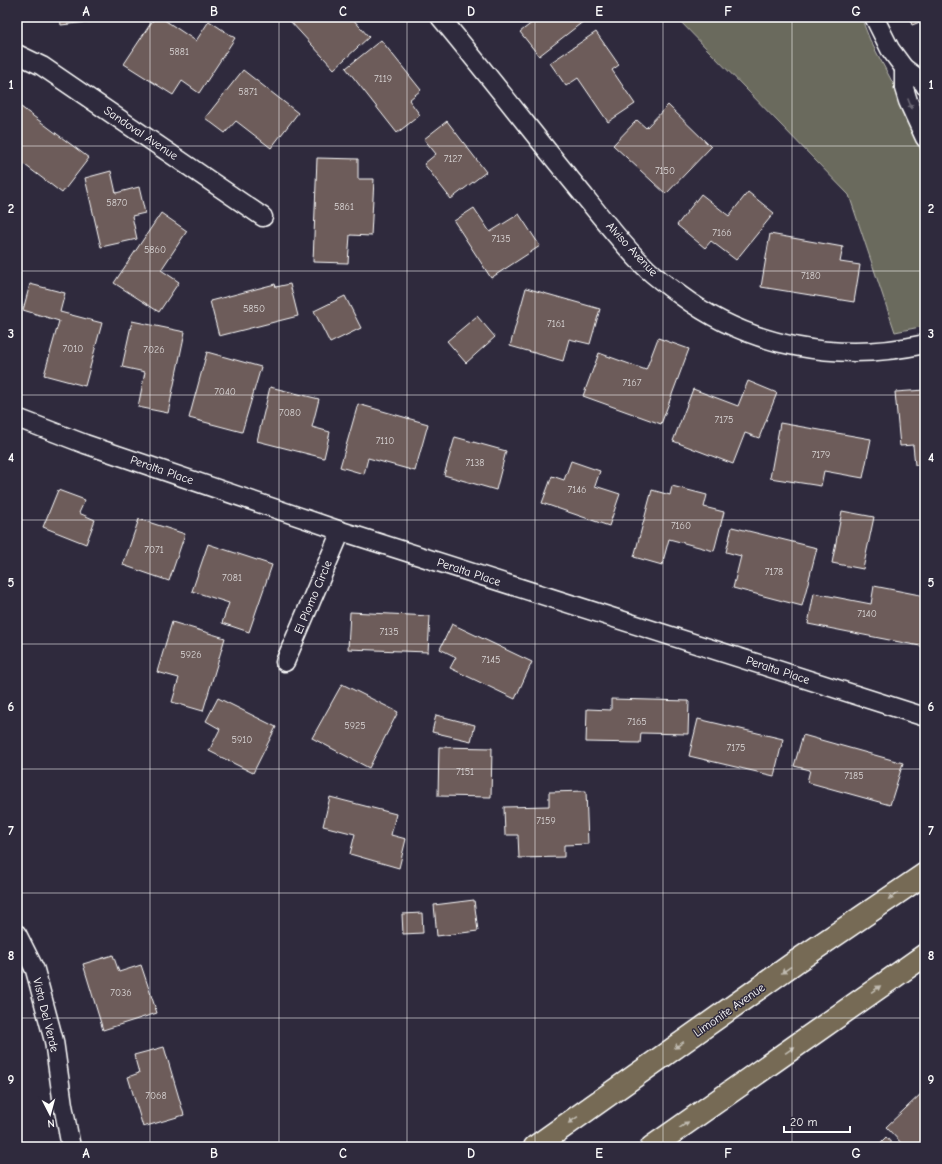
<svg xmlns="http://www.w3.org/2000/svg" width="942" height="1164" font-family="'Comic Neue',sans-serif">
<rect width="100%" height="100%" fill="#2f2a3d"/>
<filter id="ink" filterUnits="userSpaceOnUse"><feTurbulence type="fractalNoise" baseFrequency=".025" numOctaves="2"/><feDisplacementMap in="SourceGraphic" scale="8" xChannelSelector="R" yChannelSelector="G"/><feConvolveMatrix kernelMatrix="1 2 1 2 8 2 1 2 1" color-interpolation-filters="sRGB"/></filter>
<g filter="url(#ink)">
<path fill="#6b6b5d" stroke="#b5b5ae" d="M676,17H861L870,40L896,89L913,128L925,163V326L895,332L849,195Z"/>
<g fill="#6d5b5a" stroke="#fff">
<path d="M60,17H105V20L61,25Z"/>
<path d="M155,17H160L196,41L209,21L235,38L199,93L182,81L173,95L124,64Z"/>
<path d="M295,17H351L369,37L334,69L290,21Z"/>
<path d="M529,17H589L539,56L520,32L533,22Z"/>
<path d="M909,17H925V20L912,25Z"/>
<path d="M596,32L619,65L612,70L635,104L608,122L578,78L566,86L550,63Z"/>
<path d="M381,40L421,90L409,100L420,115L397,133L346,68Z"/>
<path d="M243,70L298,113L271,148L236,121L225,133L205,118Z"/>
<path d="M17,104L89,158L62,193L17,159Z"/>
<path d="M668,105L711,147L666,194L613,145L637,120L646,128Z"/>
<path d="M447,121L486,172L451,199L424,164L436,154L424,139Z"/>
<path d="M317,158L358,159V179H374L371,236L350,235L348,263L313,262Z"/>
<path d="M111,171L116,193L139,187L145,213L132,216L137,239L101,247L85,178Z"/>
<path d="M748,192L774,213L736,260L711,241L705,248L677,225L701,194L729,216Z"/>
<path d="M474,208L490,232L519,214L540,246L491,278L454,221Z"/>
<path d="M161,213L187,231L161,270L179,282L159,312L114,283Z"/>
<path d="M770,234L843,247L840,262L860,265L854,302L761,287Z"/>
<path d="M30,284L65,293L60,312L102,323L85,386L44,375L59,321L23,310Z"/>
<path d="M275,284L276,287L290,284L298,316L219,336L210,301Z"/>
<path d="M526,288L600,309L590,344L569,339L563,361L510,346Z"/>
<path d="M345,296L361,328L330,343L314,311Z"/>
<path d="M477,316L495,337L466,363L447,341Z"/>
<path d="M132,321L185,332L168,413L138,407L145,372L122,367Z"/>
<path d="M658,338L689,349L661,424L583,396L599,353L646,370Z"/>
<path d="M207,352L261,367L242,432L189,418Z"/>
<path d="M748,381L777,393L759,438L745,433L733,464L673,441L693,389L738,406Z"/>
<path d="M270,387L319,399L312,427L330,432L324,458L257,441Z"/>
<path d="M925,390V464L915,465L913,445L900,446L895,392Z"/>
<path d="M358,404L428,424L415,471L368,458L364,474L340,467Z"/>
<path d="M780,423L871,439L863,478L824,471L821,486L770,478Z"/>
<path d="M455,437L506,451L496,490L444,475Z"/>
<path d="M571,461L600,471L595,486L620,494L609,526L542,503L552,476L564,480Z"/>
<path d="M672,486L707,495L704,507L724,512L714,551L669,539L662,565L634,557L652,490L670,495Z"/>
<path d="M58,490L85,500L79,513L95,520L86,544L43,527Z"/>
<path d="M842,511L874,517L863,569L832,563Z"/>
<path d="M139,519L185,534L169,581L123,565Z"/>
<path d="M732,527L817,548L802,606L733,588L741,556L726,552Z"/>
<path d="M208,544L272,565L249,632L222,623L229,603L192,591Z"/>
<path d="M874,586L925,596V647L808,624L814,593L871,604Z"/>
<path d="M350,612L430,616L428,652L348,649Z"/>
<path d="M172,622L225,638L203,711L172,702L179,678L157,672Z"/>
<path d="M452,624L532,662L515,699L450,668L456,657L440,649Z"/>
<path d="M342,684L398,712L369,768L312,738Z"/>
<path d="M218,698L276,727L253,773L209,751L220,729L206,721Z"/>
<path d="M611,699L689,701L688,734L641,733L640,743L586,742L587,709L611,710Z"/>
<path d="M436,715L475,725L471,741L432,732Z"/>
<path d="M698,719L783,739L774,776L689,756Z"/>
<path d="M803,735L903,763L890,805L807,782L810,770L794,766Z"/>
<path d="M439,747L492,748L491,797L438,796Z"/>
<path d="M586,791L588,844L564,845V857L519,858L518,835H505L504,807L549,806V792Z"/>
<path d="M330,797L396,814L391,835L406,839L399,868L350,854L355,834L323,826Z"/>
<path d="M474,900L478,931L437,936L434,905Z"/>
<path d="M422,913L423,933L403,934L402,914Z"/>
<path d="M113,955L119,972L141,965L157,1013L103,1030L83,964Z"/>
<path d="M164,1047L184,1115L143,1127L128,1077L139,1073L134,1055Z"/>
<path d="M924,1091L925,1092V1147H905L886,1127Z"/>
<path d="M886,1137L895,1147H876Z"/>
</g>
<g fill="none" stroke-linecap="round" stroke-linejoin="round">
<defs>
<g id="minor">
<path d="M440,17C485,71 528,127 572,181C596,210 621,244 648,270C658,279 669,287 680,295C751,348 839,363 925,344"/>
<path d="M874,17L890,49L904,68L924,83L925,86"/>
<path d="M17,54L42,66L263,217"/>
<path d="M904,68V88L908,101L925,138"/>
<path d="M17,418L85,444L341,531L925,717"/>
<path d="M285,662L341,531"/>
<path d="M17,934L35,970L54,1041L63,1105L71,1147"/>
</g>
<g id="primary">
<path d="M535,1147L797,961L925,874"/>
<path d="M652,1147L925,955"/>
</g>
</defs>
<use href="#minor" stroke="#fff" stroke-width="21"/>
<use href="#primary" stroke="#fff" stroke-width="25"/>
<use href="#minor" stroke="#2f2a3d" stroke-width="18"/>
<use href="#primary" stroke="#766a54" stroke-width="22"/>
</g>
<defs><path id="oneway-solid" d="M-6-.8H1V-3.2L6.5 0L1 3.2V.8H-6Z"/></defs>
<use fill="#6d6a77" href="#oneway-solid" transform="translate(910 104) rotate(68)"/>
<g fill="#c1bcb2">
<use href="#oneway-solid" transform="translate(893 896) rotate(146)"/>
<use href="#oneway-solid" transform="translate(786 970) rotate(145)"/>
<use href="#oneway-solid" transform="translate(876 989) rotate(-35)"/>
<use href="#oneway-solid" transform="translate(679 1045) rotate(145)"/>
<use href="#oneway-solid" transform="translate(790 1050) rotate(-35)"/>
<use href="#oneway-solid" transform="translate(573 1120) rotate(145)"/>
<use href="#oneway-solid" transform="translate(684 1125) rotate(-35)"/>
</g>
</g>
<path fill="none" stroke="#fff" stroke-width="1" stroke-opacity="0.55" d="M150,17V1147M279,17V1147M407,17V1147M535,17V1147M663,17V1147M792,17V1147M17,146H925M17,271H925M17,395H925M17,520H925M17,644H925M17,769H925M17,893H925M17,1018H925"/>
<g text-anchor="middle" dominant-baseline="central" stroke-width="3" stroke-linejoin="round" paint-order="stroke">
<g font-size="10" fill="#dad6d6">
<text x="179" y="52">5881</text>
<text x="383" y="79">7119</text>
<text x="248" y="92">5871</text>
<text x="453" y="159">7127</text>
<text x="665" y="171">7150</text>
<text x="117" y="203">5870</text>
<text x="344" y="207">5861</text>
<text x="722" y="233">7166</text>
<text x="501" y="239">7135</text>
<text x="155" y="250">5860</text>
<text x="811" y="276">7180</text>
<text x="254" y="309">5850</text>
<text x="556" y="324">7161</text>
<text x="73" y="349">7010</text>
<text x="154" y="350">7026</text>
<text x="632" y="383">7167</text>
<text x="225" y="392">7040</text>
<text x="290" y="413">7080</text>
<text x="724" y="420">7175</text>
<text x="385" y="441">7110</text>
<text x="821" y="455">7179</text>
<text x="475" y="463">7138</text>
<text x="577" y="490">7146</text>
<text x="681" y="526">7160</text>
<text x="154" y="550">7071</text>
<text x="774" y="572">7178</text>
<text x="232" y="578">7081</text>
<text x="867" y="614">7140</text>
<text x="389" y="632">7135</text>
<text x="191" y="655">5926</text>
<text x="491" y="660">7145</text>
<text x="637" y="722">7165</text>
<text x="355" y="726">5925</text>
<text x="242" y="740">5910</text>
<text x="736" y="748">7175</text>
<text x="465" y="772">7151</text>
<text x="854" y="776">7185</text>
<text x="546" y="821">7159</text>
<text x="121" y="993">7036</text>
<text x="156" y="1096">7068</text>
</g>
<g font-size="12" fill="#fff" stroke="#2f2a3d">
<text transform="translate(141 133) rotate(34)">Sandoval Avenue</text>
<text transform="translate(632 249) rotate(47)">Alviso Avenue</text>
<text transform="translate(162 470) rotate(19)">Peralta Place</text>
<text transform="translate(469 572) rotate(18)">Peralta Place</text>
<text transform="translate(313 597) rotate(-67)">El Plomo Circle</text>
<text transform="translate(778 670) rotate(18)">Peralta Place</text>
<text transform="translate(729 1010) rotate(-35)">Limonite Avenue</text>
<text transform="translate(46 1015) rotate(76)">Vista Del Verde</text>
</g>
</g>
<rect width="942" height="1164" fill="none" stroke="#2f2a3d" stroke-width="44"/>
<g transform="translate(50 1114) rotate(174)" stroke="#2f2a3d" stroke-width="3" paint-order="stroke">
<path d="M0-3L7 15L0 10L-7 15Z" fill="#ffffff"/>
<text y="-6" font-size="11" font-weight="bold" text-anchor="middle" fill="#ffffff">N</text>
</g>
<path d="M784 1126v6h66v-6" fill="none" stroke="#ffffff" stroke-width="2"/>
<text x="790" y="1126" font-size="12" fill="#ffffff" stroke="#2f2a3d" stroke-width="3" paint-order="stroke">20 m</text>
<rect x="22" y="22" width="898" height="1120" fill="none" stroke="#fff" stroke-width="1.5"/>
<g font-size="13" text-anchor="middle" font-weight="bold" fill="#fff">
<text x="86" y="16">A</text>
<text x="214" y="16">B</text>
<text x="343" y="16">C</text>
<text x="471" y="16">D</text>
<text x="599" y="16">E</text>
<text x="728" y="16">F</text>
<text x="856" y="16">G</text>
<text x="11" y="89">1</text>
<text x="931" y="89">1</text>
<text x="11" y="213">2</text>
<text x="931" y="213">2</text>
<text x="11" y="338">3</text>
<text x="931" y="338">3</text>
<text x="11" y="462">4</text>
<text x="931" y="462">4</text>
<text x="11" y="587">5</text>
<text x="931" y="587">5</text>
<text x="11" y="711">6</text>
<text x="931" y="711">6</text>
<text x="11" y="835">7</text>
<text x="931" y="835">7</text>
<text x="11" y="960">8</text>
<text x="931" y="960">8</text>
<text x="11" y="1084">9</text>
<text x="931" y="1084">9</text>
<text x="86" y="1158">A</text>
<text x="214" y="1158">B</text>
<text x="343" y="1158">C</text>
<text x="471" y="1158">D</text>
<text x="599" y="1158">E</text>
<text x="728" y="1158">F</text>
<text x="856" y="1158">G</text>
</g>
</svg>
